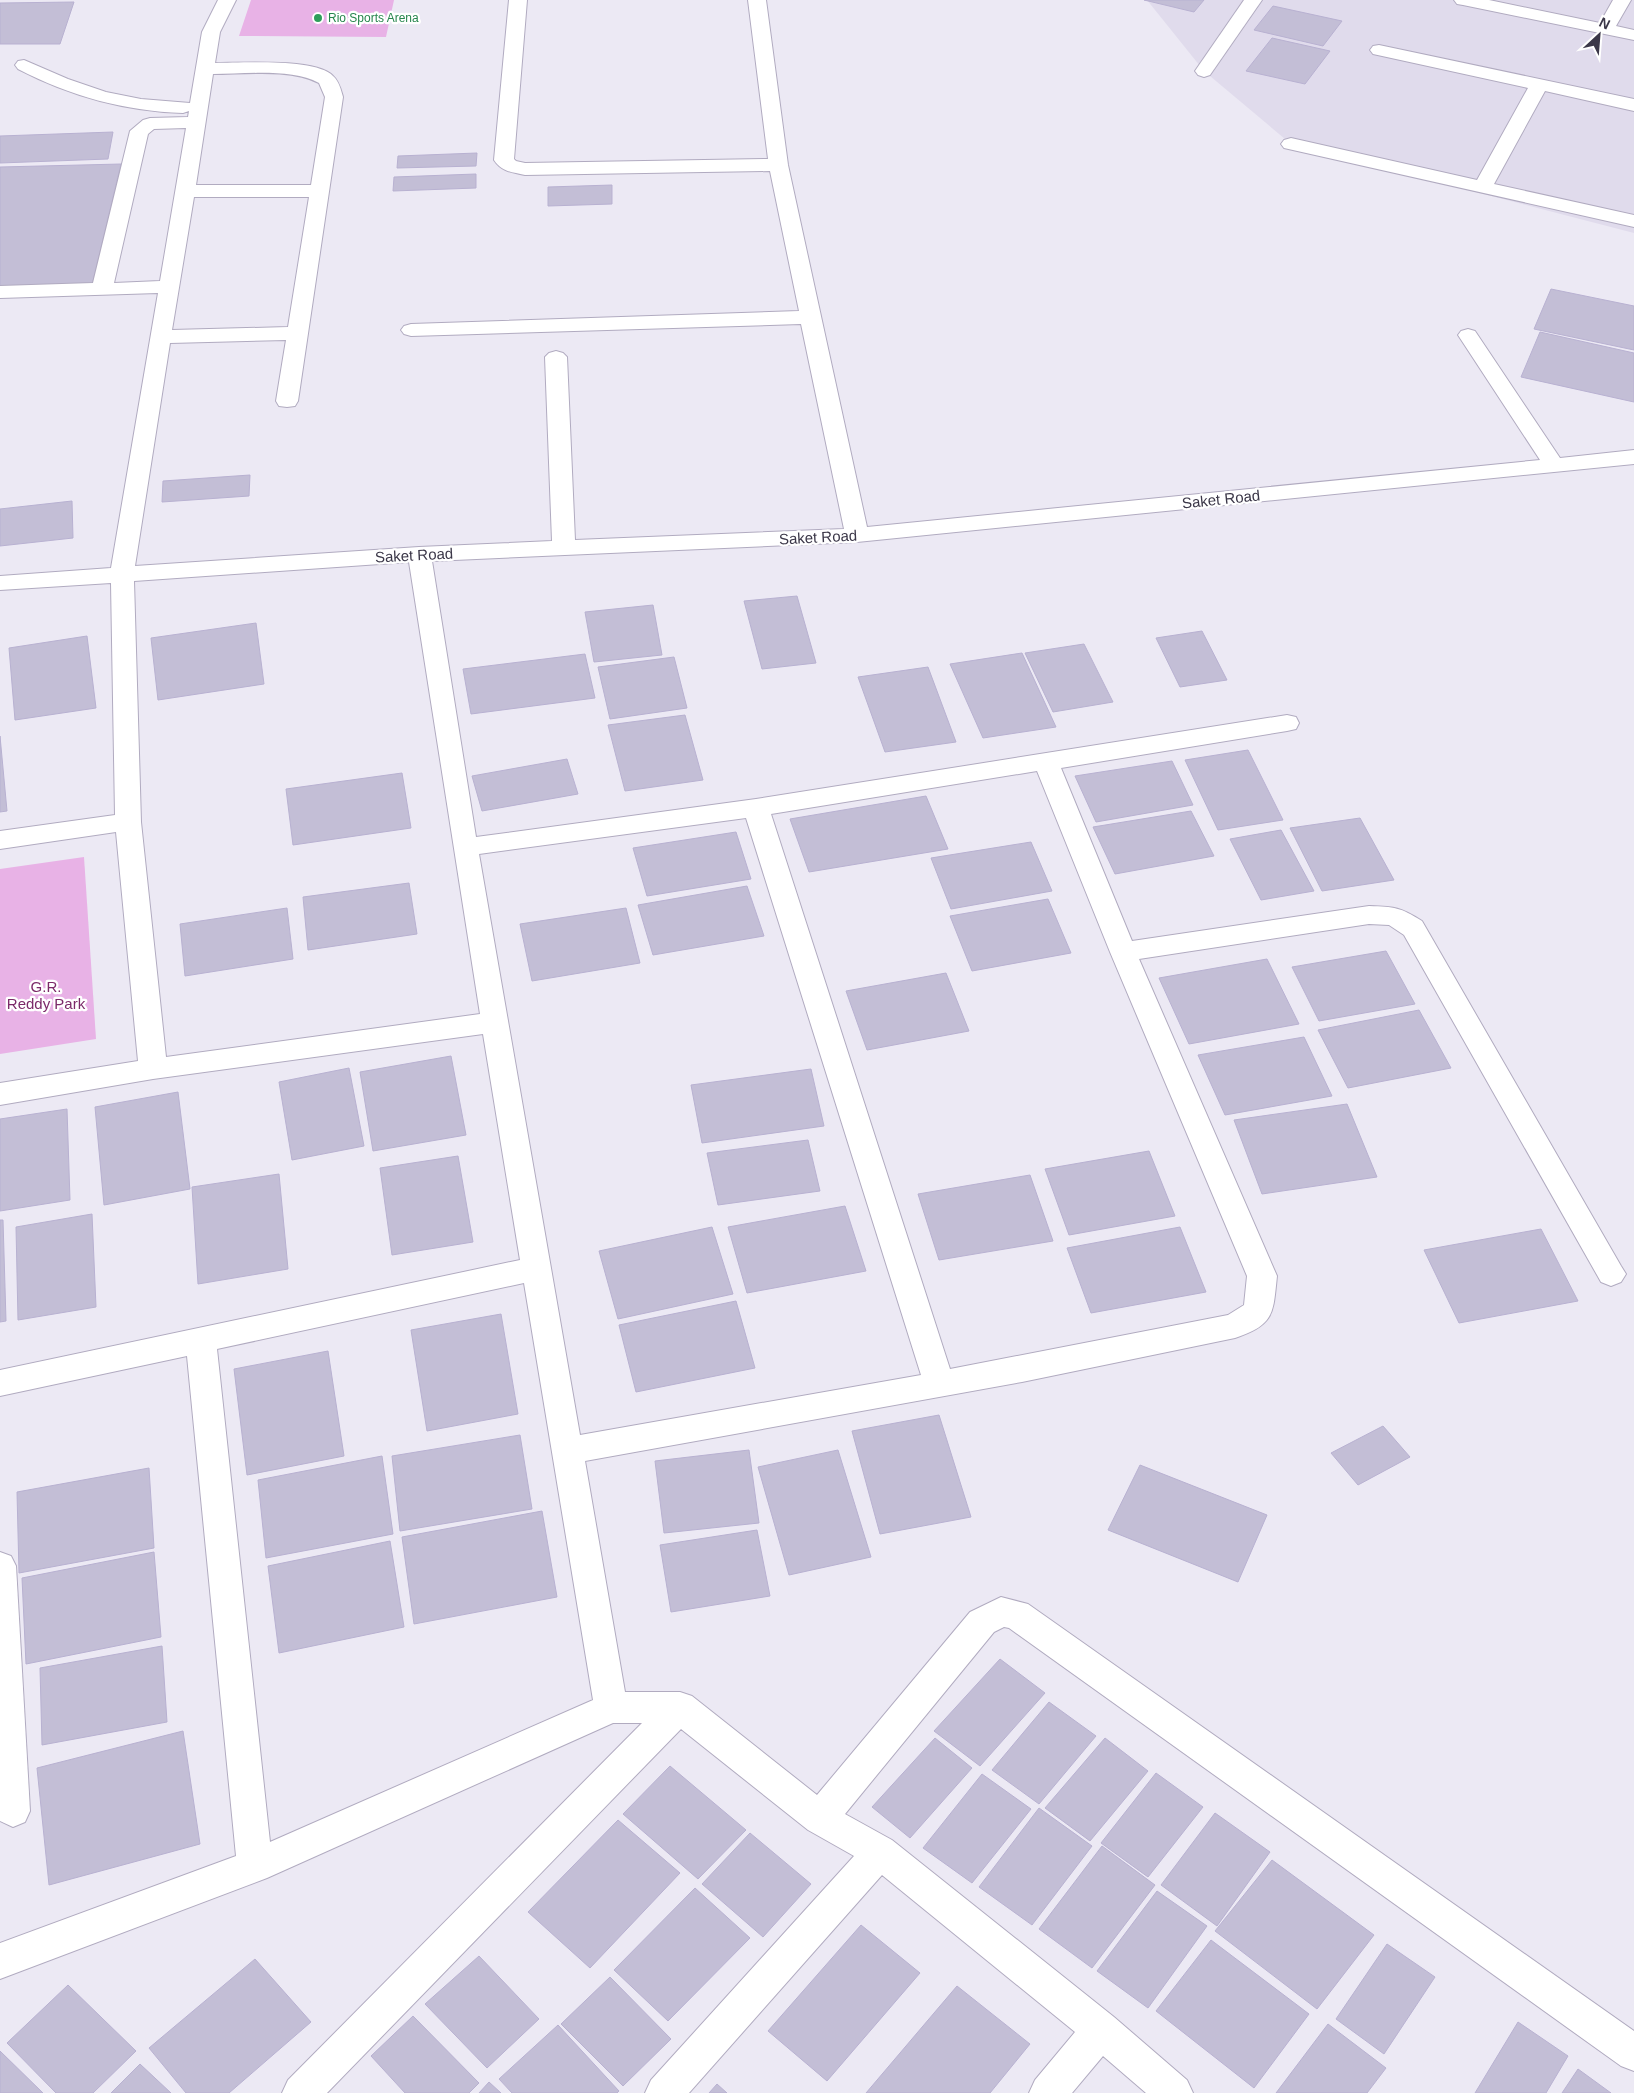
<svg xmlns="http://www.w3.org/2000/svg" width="1634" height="2093" font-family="Arial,sans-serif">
<rect width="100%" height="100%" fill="#ece9f4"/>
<path fill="#e0dbec" d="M1147,0H1634V233L1291,144L1204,71Z"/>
<g fill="#e8b2e6">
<path d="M251,0H394L386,37L239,36Z"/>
<path d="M84,857L96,1039L0,1054V869Z"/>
</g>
<g fill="#c3bed6" stroke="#b8b1d1">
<path d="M1144,0H1204L1194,12Z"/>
<path d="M74,2L60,44H0V3Z"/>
<path d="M1273,6L1342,21L1323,46L1254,30Z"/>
<path d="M1272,38L1330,51L1305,84L1246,71Z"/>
<path d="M113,132L108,159L0,163V136Z"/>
<path d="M477,153L476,166L397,168L398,156Z"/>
<path d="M121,164L92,285L0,287V167Z"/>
<path d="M476,174V188L393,191L394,177Z"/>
<path d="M612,185V204L548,206V187Z"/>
<path d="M1551,289L1634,306V350L1534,329Z"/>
<path d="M1540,332L1634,353V402L1521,377Z"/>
<path d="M250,475L249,496L162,502L163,481Z"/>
<path d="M72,501L73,538L0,546V509Z"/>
<path d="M797,596L816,663L762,669L744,601Z"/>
<path d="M653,605L662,655L594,662L585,612Z"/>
<path d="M256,623L264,684L158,700L151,638Z"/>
<path d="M1202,631L1227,680L1180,687L1156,638Z"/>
<path d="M87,636L96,708L15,720L9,648Z"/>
<path d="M1084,644L1113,702L1053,712L1025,653Z"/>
<path d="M1022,653L1056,727L983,738L950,664Z"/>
<path d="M585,654L595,698L471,714L463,669Z"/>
<path d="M674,657L687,708L610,719L598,667Z"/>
<path d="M928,667L956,742L885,752L858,677Z"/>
<path d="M685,715L703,780L625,791L608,725Z"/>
<path d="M0,736L7,811L0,812Z"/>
<path d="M1248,750L1283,820L1218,830L1185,760Z"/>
<path d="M567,759L578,794L482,811L472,776Z"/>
<path d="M1172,761L1193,805L1096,822L1075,776Z"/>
<path d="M402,773L411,828L293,845L286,789Z"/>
<path d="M926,796L948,849L809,872L790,819Z"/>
<path d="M1191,811L1214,856L1115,874L1093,827Z"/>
<path d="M1360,818L1394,880L1322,891L1290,828Z"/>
<path d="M1281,830L1314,891L1261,900L1230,839Z"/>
<path d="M736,832L751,879L647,896L633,848Z"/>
<path d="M1031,842L1052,891L951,909L931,858Z"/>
<path d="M409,883L417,934L308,950L303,897Z"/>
<path d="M747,886L764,936L653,955L638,905Z"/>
<path d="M1048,899L1071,953L972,971L950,916Z"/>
<path d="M287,908L293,959L185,976L180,924Z"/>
<path d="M626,908L640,963L532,981L520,924Z"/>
<path d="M1386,951L1415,1004L1319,1021L1292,967Z"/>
<path d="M1267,959L1299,1024L1189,1044L1159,978Z"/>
<path d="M946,973L969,1031L867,1050L846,991Z"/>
<path d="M1419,1010L1451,1068L1348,1088L1318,1030Z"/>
<path d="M1304,1037L1332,1096L1225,1115L1198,1055Z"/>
<path d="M451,1056L466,1135L373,1151L360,1072Z"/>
<path d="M349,1068L364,1146L292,1160L279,1082Z"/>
<path d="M811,1069L824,1126L702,1143L691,1085Z"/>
<path d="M178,1092L190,1189L104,1205L95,1107Z"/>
<path d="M1347,1104L1377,1177L1262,1194L1234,1120Z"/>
<path d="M67,1109L70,1200L0,1211V1119Z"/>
<path d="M808,1140L820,1191L718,1205L707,1153Z"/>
<path d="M1149,1151L1175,1216L1069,1235L1045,1169Z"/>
<path d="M458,1156L473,1242L392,1255L380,1168Z"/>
<path d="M279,1174L288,1269L198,1284L192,1187Z"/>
<path d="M1030,1175L1053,1241L939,1260L918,1194Z"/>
<path d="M845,1206L866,1271L747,1293L728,1227Z"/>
<path d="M92,1214L96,1307L18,1320L16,1227Z"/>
<path d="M0,1220H3L6,1321L0,1322Z"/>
<path d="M712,1227L733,1294L618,1319L599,1251Z"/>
<path d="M1180,1227L1206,1292L1091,1313L1067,1248Z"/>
<path d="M1541,1229L1578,1301L1459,1323L1424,1250Z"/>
<path d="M736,1301L755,1368L636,1392L619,1325Z"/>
<path d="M501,1314L518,1414L427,1431L411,1330Z"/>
<path d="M328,1351L344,1456L247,1475L234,1369Z"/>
<path d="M939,1415L971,1517L880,1534L852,1431Z"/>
<path d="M1383,1426L1410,1457L1358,1485L1331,1453Z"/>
<path d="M520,1435L532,1509L400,1531L392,1456Z"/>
<path d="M749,1450L759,1523L664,1533L655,1461Z"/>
<path d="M838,1450L871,1557L789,1575L758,1467Z"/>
<path d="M382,1456L393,1534L266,1558L258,1480Z"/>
<path d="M1140,1465L1267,1515L1238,1582L1108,1530Z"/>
<path d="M149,1468L154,1548L19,1573L17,1492Z"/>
<path d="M542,1511L557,1597L414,1624L402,1537Z"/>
<path d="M757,1530L770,1596L671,1612L660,1545Z"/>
<path d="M390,1541L404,1627L279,1653L268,1566Z"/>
<path d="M154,1552L161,1637L26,1664L22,1578Z"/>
<path d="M162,1646L167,1722L42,1745L40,1668Z"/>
<path d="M1000,1659L1045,1693L980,1766L934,1731Z"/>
<path d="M1049,1702L1096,1736L1039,1804L992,1770Z"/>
<path d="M183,1731L200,1844L49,1885L37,1768Z"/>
<path d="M935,1738L972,1768L910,1838L872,1807Z"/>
<path d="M1105,1738L1148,1771L1090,1841L1045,1808Z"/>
<path d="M670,1766L746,1830L698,1879L623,1814Z"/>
<path d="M1156,1773L1203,1807L1148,1877L1101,1843Z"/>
<path d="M982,1774L1031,1809L972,1883L923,1848Z"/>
<path d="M1039,1808L1092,1846L1032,1925L979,1887Z"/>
<path d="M1215,1813L1270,1852L1217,1926L1161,1885Z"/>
<path d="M618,1820L680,1873L590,1968L528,1912Z"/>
<path d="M750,1833L811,1884L763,1937L702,1884Z"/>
<path d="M1102,1846L1155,1885L1092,1968L1039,1929Z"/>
<path d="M1272,1860L1374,1935L1317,2009L1215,1931Z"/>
<path d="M695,1888L750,1938L668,2021L614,1970Z"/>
<path d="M1157,1891L1207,1926L1148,2008L1097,1971Z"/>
<path d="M861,1925L920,1973L827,2081L768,2031Z"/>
<path d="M1211,1940L1309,2014L1254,2088L1156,2011Z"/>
<path d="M1387,1944L1435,1977L1384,2054L1336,2019Z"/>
<path d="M479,1956L539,2019L487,2068L425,2004Z"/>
<path d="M255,1959L311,2022L229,2093H186L149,2048Z"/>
<path d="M610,1977L671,2039L623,2086L561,2024Z"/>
<path d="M68,1985L136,2051L93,2093H56L7,2043Z"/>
<path d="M957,1986L1030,2044L990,2093H866Z"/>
<path d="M413,2016L479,2083L469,2093H405L371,2056Z"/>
<path d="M1518,2022L1568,2056L1546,2093H1475Z"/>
<path d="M1328,2024L1386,2068L1367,2093H1276Z"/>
<path d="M558,2025L619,2091L617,2093H512L499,2079Z"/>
<path d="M0,2051L43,2093H0Z"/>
<path d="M140,2064L171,2093H111Z"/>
<path d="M1578,2069L1611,2093H1562Z"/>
<path d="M489,2082L501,2093H479Z"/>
<path d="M717,2084L727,2093H709Z"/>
</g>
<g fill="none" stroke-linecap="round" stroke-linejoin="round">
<defs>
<g id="minor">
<path d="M218,0H236L220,32L215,63C240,63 316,58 333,76C339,81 341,90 343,97L298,401L295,406L287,407L279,406L276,401L286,340L170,343L135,566L419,547L552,541L545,357L549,353L556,351L563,353L567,357L575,540L844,529L801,324L411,336L404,334L401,330L404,326L411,324L799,311L770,171L525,175C512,172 502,172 494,160L509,0H527L514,159L516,161L525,163L768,159L748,0H766L788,165L867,527L1540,460L1458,335L1461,331L1468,329L1475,331L1560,458L1634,450V464L857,542L432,561L476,837L756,799L1287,715L1296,717L1299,723L1296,729L1287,731L1061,768L1132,941L1369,906C1395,907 1400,907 1422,921L1621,1266L1626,1274L1621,1282L1611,1286L1601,1282L1404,935L1389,925L1369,924L1139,959L1277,1276C1273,1313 1275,1325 1235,1338L1022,1382L585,1461L625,1692H680L692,1696L817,1795L970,1612L1001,1597L1028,1604L1634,2031V2071L1621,2066L1009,1628L1004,1627L994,1632L845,1814L892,1840L1114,2017L1187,2080L1193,2093H1146L1103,2056L1072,2093H1029L1035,2080L1075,2032L882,1875L689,2093H645L651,2080L854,1856L808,1830L681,1729L327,2093H282L288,2080L642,1723H613L267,1878L0,1979V1943L236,1856L187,1356L0,1396V1370L520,1260L483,1034L153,1079L0,1105V1083L138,1061L116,832L0,849V831L115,815L111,583L0,590V576L111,568L158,293L0,298V286L93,283L130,131L143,120L150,118L188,117L189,111L183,113C124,111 70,96 18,69L15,65L18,61L24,60L68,79L106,92L141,99L190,103L202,32ZM213,74C245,74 291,68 319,83L325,97L311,185H196ZM186,128L160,281L114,283L148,134L154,129ZM194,197H309L288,327L172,330ZM409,562L480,1014L166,1057L141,822L134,581ZM1037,771L1110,952L1247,1276L1244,1305L1228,1315L950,1369L771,814ZM746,818L921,1375L580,1435L479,854ZM524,1283L593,1700L270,1842L217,1349Z"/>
<path d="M1244,0H1262L1210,75L1204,77L1198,75L1195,71Z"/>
<path d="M1454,0H1489L1600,23L1613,0H1631L1616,26L1634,30V40L1463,5L1457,4Z"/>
<path d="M1379,45L1634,99V111L1545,91L1494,184L1634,215V227L1284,148L1281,144L1284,140L1291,138L1477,180L1528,88L1373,54L1370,50L1373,46Z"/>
<path d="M0,1552L11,1556L16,1566L30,1811L25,1822L13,1827L0,1821Z"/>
</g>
</defs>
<use href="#minor" stroke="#b1abc0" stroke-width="2"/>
<use href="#minor" fill="#fff" fill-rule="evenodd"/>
</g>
<circle fill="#2e9e5b" stroke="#fff" stroke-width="2" cx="318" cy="18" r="5"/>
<g text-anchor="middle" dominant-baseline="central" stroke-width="4.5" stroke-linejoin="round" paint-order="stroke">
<g font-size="12" fill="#27864d" stroke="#fff" text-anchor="start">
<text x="328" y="18">Rio Sports Arena</text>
</g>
<g font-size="15" fill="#3b3748" stroke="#fff">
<text transform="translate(1221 499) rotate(-6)">Saket Road</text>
<text transform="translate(818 537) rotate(-3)">Saket Road</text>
<text transform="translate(414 555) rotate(-3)">Saket Road</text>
</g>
<g font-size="15" fill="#7b2a69" stroke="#fff">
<text x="46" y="986">G.R.<tspan x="46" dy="17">Reddy Park</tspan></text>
</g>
</g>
<g transform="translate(1599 35) rotate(26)" stroke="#ffffff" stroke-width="4" paint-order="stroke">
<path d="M0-4L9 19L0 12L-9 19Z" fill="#3b3748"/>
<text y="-8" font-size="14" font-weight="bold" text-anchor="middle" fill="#3b3748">N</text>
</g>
</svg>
